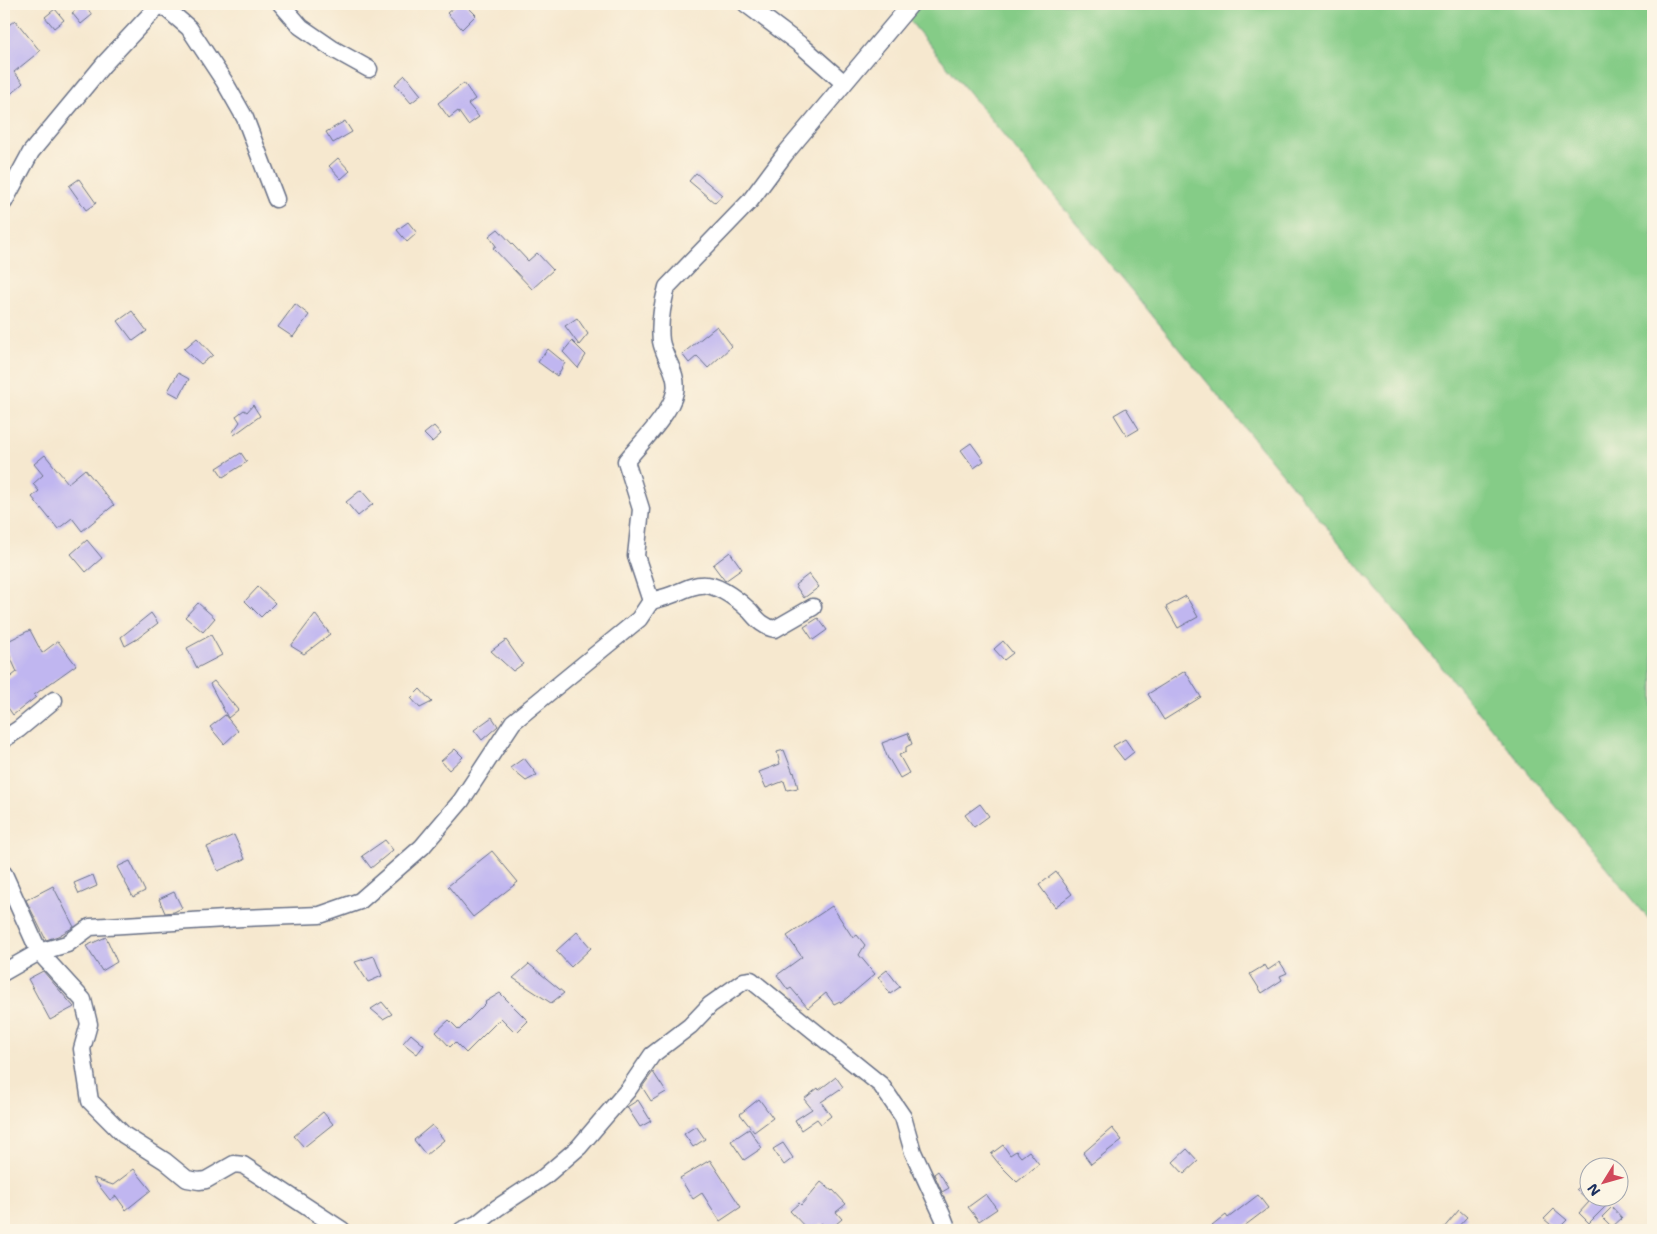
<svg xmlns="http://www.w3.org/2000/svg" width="1657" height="1234" font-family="'Shantell Sans',sans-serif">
<rect width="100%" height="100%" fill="#fcf5e5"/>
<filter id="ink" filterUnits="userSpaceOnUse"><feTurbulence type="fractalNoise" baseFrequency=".02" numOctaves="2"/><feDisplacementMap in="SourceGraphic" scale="10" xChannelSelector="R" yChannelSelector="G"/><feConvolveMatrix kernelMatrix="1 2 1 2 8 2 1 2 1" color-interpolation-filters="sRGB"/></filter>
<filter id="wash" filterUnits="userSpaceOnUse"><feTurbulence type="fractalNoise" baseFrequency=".0096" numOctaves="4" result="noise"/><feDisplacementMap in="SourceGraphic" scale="20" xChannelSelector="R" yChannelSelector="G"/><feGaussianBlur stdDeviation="1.12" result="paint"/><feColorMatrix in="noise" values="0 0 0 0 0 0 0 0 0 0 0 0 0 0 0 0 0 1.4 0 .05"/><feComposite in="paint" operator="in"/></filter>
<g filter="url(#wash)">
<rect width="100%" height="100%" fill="#f6e8cf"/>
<path fill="#85cc87" stroke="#507e72" d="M896,4H1653V924Z"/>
<g id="blocks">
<g fill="#c0b6f0">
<path d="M84,4L92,15L81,24L72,13Z"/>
<path d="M458,4H465L476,15L462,29L447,13Z"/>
<path d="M55,9L64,20L54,28L45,17Z"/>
<path d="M15,20L40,51L14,72L23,83L4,100V29Z"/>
<path d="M405,75L421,95L411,103L395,84Z"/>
<path d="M464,83L475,99L468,104L479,117L468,125L458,111L449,118L438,103Z"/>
<path d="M345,121L352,132L333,143L326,132Z"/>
<path d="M338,158L350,171L341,179L329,166Z"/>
<path d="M696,173L722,195L715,203L689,181Z"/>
<path d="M79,179L96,203L86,210L69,186Z"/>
<path d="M408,222L417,233L407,242L397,230Z"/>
<path d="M498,229L528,261L537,253L553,270L532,289L493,248L496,246L489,236Z"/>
<path d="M295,304L309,315L293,337L278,327Z"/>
<path d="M132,311L147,331L133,341L118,321Z"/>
<path d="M577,318L588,334L579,345L565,326Z"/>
<path d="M717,326L732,346L708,368L697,356L689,363L682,354Z"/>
<path d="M197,338L213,355L201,364L184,349Z"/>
<path d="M572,341L586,355L578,368L563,352Z"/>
<path d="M548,349L565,363L557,376L538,362Z"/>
<path d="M178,373L189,379L179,397L168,391Z"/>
<path d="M253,405L260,416L234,435L232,433L240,422L236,416L244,410L247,412Z"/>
<path d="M1126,408L1139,429L1127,436L1114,415Z"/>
<path d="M434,426L441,434L432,442L424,434Z"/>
<path d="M971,443L984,461L974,468L961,450Z"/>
<path d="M241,453L247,462L223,477L217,468Z"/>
<path d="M45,455L68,483L85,469L114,505L82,531L72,518L58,529L32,497L39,491L33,484L43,475L34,464Z"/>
<path d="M361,490L373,504L358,516L346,502Z"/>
<path d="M87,540L102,558L86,572L71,554Z"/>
<path d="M730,552L742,569L725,581L713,565Z"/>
<path d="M809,574L819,587L804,598L795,585Z"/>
<path d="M258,587L275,603L261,617L245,601Z"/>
<path d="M1186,596L1198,617L1178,628L1166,607Z"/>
<path d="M198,603L215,618L203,632L185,617Z"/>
<path d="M151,613L158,623L137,639L125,646L121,637Z"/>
<path d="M315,614L330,634L304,654L291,646Z"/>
<path d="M818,618L827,630L813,640L804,627Z"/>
<path d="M30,630L42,653L58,641L76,665L34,695L36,697L13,715L4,702V682L17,672L4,643Z"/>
<path d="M211,635L222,655L197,668L187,648Z"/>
<path d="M506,640L523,664L513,671L491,651Z"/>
<path d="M1003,641L1013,653L1004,660L994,649Z"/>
<path d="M1185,671L1201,697L1164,720L1148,694Z"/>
<path d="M214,681L238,710L228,718L210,684Z"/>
<path d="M420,689L432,702L420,708L411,698Z"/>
<path d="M225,715L238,731L224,744L210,727Z"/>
<path d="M492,717L498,726L482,740L474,730Z"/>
<path d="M908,733L912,744L906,747V752L899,755L909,773L900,778L889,759H888L882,743Z"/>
<path d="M1125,739L1134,752L1124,760L1113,746Z"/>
<path d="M455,749L463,757L449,770L441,761Z"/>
<path d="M784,750L793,773L794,772L798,788L787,790L784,781L766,788L759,772L780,764L777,752Z"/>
<path d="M524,758L537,775L526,781L510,768Z"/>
<path d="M980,804L989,816L974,827L965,815Z"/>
<path d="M234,835L245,859L218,871L207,847Z"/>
<path d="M385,840L393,850L371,868L362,856Z"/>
<path d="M492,851L518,882L473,917L448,886Z"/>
<path d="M130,861L145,891L133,897L117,867Z"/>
<path d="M1056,872L1072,894L1055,907L1039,885Z"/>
<path d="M93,875L97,886L79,894L74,883Z"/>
<path d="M53,886L74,927L58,936L46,940L26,900Z"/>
<path d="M174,892L182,908L174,912L165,913L159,899Z"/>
<path d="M832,906L853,938L857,935L865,945L859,955L875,974L841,1003L840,1001L834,1004L826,993L808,1008L791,988L788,990L777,975L802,957L787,936Z"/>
<path d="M577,932L591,948L571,967L556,951Z"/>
<path d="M106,937L117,962L102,971L86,946Z"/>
<path d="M374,956L382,976L368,982L355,962Z"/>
<path d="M1280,962L1287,973L1280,976L1282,980L1262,993L1250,974L1265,965L1268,970Z"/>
<path d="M529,964L564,993L551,1003L513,978Z"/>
<path d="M887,970L900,987L890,994L878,977Z"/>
<path d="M43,971L74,1007L50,1020L28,979Z"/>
<path d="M500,993L528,1021L516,1033L501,1018L466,1053L455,1042L450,1047L436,1032L449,1020L459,1030L486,1003L485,1002Z"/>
<path d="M382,1002L392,1014L383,1019L371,1009Z"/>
<path d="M411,1034L424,1045L417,1054L403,1043Z"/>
<path d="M653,1072L666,1092L651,1101L642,1087Z"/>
<path d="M836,1077L843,1087L821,1102L831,1116L821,1124L817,1119L801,1130L795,1120L812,1109L804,1099L818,1088L819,1090Z"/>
<path d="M759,1099L773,1118L754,1132L740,1114Z"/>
<path d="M638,1100L651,1121L640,1127L627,1107Z"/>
<path d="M323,1112L333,1124L304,1147L294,1136Z"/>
<path d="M432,1125L444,1140L426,1155L414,1140Z"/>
<path d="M696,1126L705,1139L693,1147L684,1134Z"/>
<path d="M1112,1128L1122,1140L1091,1164L1083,1153Z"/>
<path d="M749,1129L762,1148L744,1160L731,1141Z"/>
<path d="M783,1143L793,1158L784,1165L773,1149Z"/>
<path d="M1003,1145L1010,1155L1016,1151L1021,1157L1029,1151L1039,1164L1017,1182L999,1164L991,1154Z"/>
<path d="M1187,1149L1198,1161L1184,1174L1173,1162Z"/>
<path d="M710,1160L741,1207L720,1221L702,1193L693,1199L680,1178Z"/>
<path d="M134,1169L151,1190L126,1210L116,1196L110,1200L93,1178L113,1185Z"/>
<path d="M938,1171L949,1188L942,1192L934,1174Z"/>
<path d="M1590,1177V1201L1594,1196H1597L1606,1206L1589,1223L1579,1213L1589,1202L1576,1190Z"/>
<path d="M821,1182L832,1191L833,1190L846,1204L836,1212L842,1219L829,1230L821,1223L814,1230H808L790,1211L799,1203L801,1205Z"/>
<path d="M986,1194L997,1209L979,1221L968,1207Z"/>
<path d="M1258,1195L1268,1208L1239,1230H1207L1226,1215L1228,1218Z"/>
<path d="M1612,1207L1622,1218L1612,1227L1602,1217Z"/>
<path d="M1554,1209L1567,1220L1557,1230L1544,1219Z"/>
<path d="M1459,1210L1467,1217L1455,1230H1442Z"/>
</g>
</g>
</g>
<g filter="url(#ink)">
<use href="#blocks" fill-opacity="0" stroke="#687086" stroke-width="1"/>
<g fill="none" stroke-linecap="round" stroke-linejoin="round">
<defs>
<g id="minor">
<path d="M161,4L189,28L224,81L245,118L276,199"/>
<path d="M281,4L301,27L333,49L369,69"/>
<path d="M746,4L802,46L844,83"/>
<path d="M4,202L31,152L104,64L160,4"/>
<path d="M651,601C658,599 667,597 674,594C683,590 696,583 707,585C721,587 740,601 750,611C757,619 763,627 775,629L813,607"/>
<path d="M4,739L19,729L54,700"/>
<path d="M4,874L39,952L83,1000L89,1024L82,1049L90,1101L124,1135L165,1161L187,1179L199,1181L206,1180L234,1164L243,1165L342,1230"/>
<path d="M4,972L39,952L67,944L90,927L242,918L320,915L360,901L422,847L461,801L513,722L639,619L651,601L636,556L641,509L626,461C640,444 671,413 675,392C679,374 664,358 661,341C659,325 663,302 667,287L750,201L785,154L911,4"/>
<path d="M462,1230L477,1224L497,1208L544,1177L579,1147L602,1120L628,1090L652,1055L690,1026L710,1005L744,981L751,980L881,1085L903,1117L913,1152L943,1217L948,1230"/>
</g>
</defs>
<use href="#minor" stroke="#687086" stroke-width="19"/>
<use href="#minor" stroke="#fff" stroke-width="16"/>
</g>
</g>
<rect width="1657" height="1234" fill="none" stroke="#fcf5e5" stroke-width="20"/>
<g transform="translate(1604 1182) rotate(233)"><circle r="24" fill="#fcf5e5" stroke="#a2a6af"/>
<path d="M0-4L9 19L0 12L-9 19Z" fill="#d1495b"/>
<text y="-8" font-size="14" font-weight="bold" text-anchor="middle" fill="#1b2f5e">N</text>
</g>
</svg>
